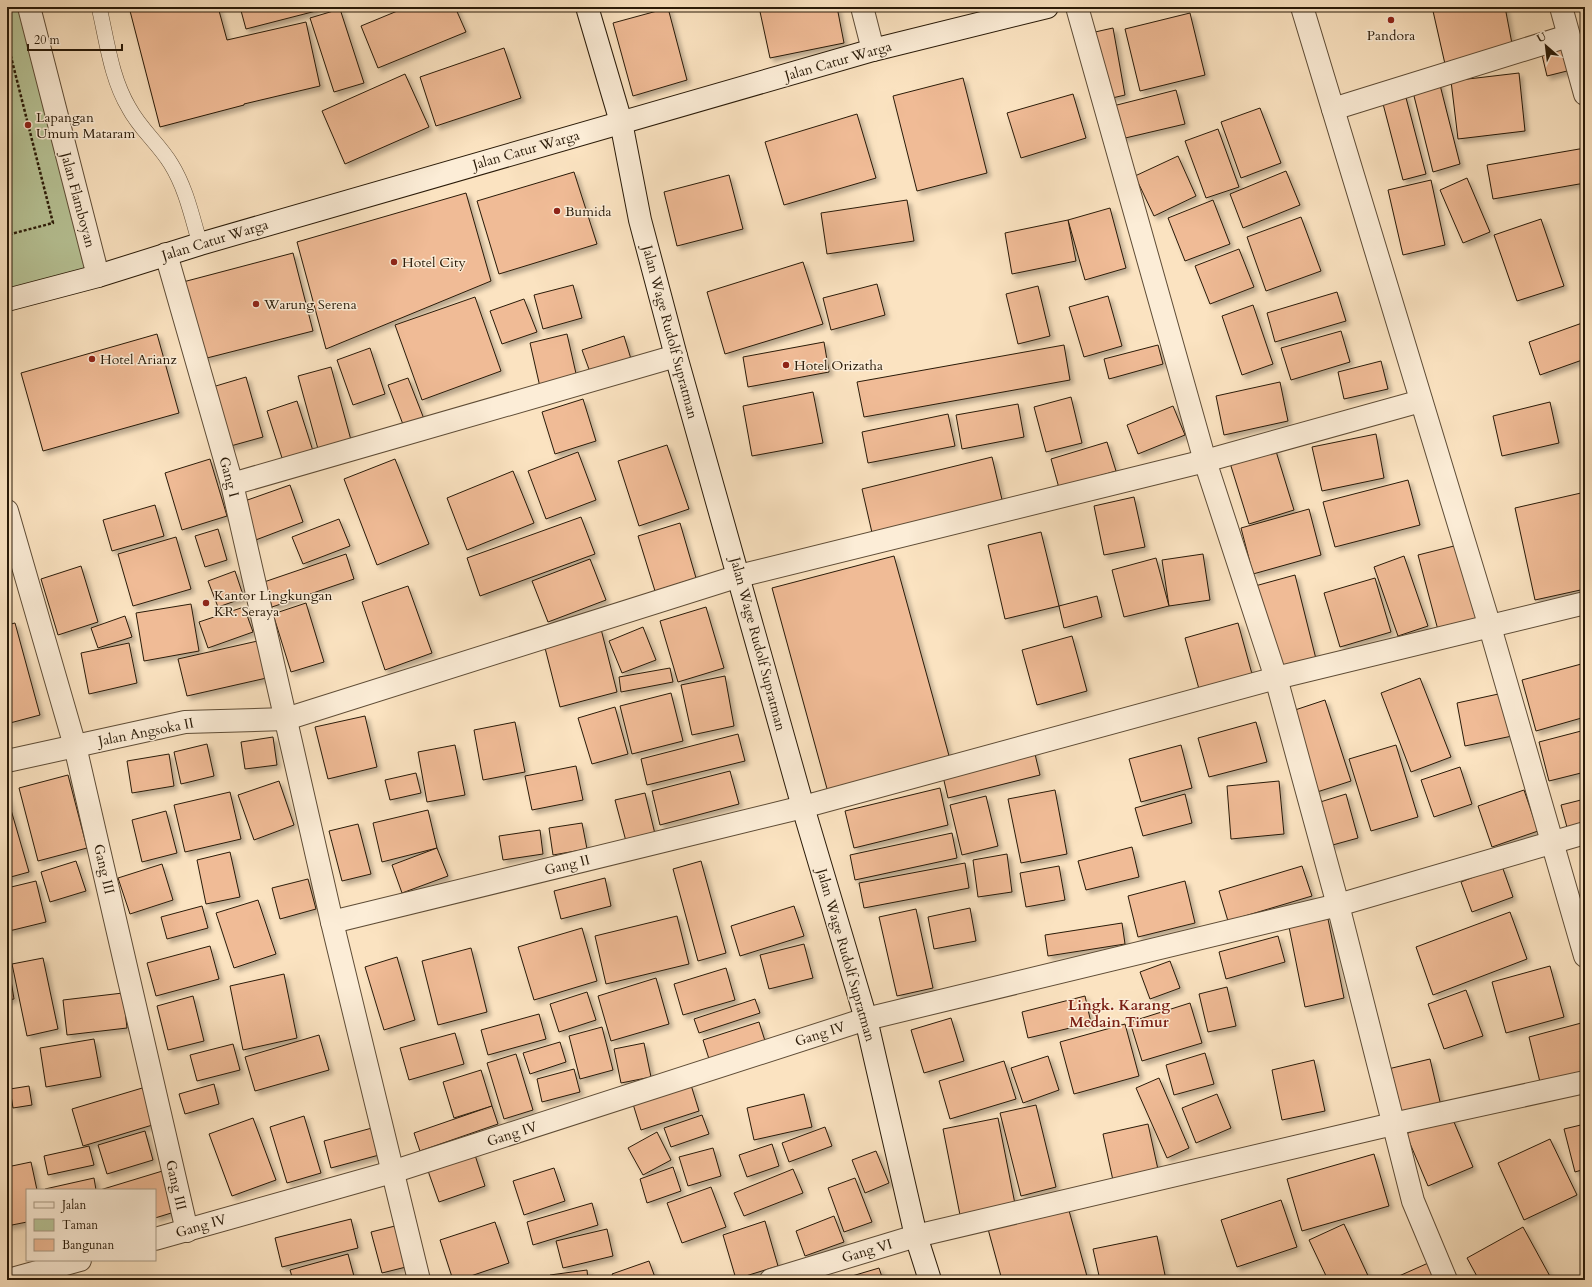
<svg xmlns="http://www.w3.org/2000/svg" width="1592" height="1287" font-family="Cardo,serif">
<defs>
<filter id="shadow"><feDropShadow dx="3.5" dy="3.5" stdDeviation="2" flood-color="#0004"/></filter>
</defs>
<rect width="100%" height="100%" fill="#fbe3c1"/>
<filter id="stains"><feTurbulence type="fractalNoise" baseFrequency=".005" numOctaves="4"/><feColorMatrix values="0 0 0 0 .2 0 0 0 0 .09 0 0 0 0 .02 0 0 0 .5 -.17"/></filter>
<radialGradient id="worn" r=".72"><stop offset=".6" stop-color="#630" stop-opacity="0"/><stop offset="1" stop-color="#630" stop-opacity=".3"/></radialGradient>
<path fill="#b8c598" stroke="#707050" d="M7,7H28L98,276L7,294Z"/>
<g fill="#f0bb96" stroke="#291a08" filter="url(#shadow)">
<path d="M129,7H218L227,40L306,22L320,86L244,104V105L160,127Z"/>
<path d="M240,7H315L316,11L246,29Z"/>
<path d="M407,7H455L466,32L378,68L361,26Z"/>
<path d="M759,7H837L844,43L770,58Z"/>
<path d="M1451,7H1505L1513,49L1445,64L1433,11Z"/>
<path d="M668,8L687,80L633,96L613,23Z"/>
<path d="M340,9L364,83L334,92L310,18Z"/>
<path d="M1190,13L1205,75L1140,91L1125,29Z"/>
<path d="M1113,28L1125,95L1108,99L1095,32Z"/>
<path d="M1570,45L1575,69L1547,76L1541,51Z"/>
<path d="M504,48L521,98L436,126L420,77Z"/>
<path d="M1519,73L1525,131L1458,139L1451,81Z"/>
<path d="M405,74L429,127L345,164L322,111Z"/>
<path d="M963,78L987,173L917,191L893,96Z"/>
<path d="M1439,81L1460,164L1433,172L1412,88Z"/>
<path d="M1176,90L1185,124L1121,139L1113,106Z"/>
<path d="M1073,94L1086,138L1021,158L1007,113Z"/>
<path d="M1405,94L1426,174L1403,180L1382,100Z"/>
<path d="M1260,108L1281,163L1241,178L1221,122Z"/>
<path d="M857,114L876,178L784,205L765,142Z"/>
<path d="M1218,129L1239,187L1206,198L1185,141Z"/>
<path d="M1585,148V183L1493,199L1487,165Z"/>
<path d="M1178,156L1196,196L1154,216L1135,176Z"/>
<path d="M1286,171L1300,205L1243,228L1230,194Z"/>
<path d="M574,172L597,244L499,274L477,201Z"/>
<path d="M729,175L743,229L677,246L664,192Z"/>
<path d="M1467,178L1490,232L1463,243L1440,190Z"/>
<path d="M1431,180L1445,245L1403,255L1388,190Z"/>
<path d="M466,193L491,281L326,349L297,242Z"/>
<path d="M907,200L914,241L827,254L821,213Z"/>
<path d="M1213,200L1230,244L1185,261L1168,218Z"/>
<path d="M1110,208L1126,268L1085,280L1068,220Z"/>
<path d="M1301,217L1321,271L1266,291L1247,237Z"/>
<path d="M1541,219L1564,286L1517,301L1494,235Z"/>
<path d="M1068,220L1076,261L1012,274L1005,233Z"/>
<path d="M1239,249L1254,287L1210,304L1195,266Z"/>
<path d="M293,253L313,331L203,359L183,282Z"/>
<path d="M803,262L823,324L725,354L707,292Z"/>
<path d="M877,284L885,315L831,330L823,298Z"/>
<path d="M573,285L582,318L543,329L534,295Z"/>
<path d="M1038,286L1050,336L1018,344L1006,294Z"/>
<path d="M1337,292L1346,321L1275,342L1267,313Z"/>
<path d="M1108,296L1122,346L1084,357L1069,307Z"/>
<path d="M475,297L501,371L422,400L395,325Z"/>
<path d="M524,299L537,332L502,344L490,311Z"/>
<path d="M1253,305L1273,364L1242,375L1222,316Z"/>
<path d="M1585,322V359L1540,375L1529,342Z"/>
<path d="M1341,331L1350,362L1291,380L1281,348Z"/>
<path d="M157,334L179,413L43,451L21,373Z"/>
<path d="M567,334L577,378L540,387L530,343Z"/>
<path d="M624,336L631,359L590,372L582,350Z"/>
<path d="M824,342L829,372L748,387L743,357Z"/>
<path d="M1064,345L1070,380L864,417L857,382Z"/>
<path d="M1158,345L1163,364L1109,379L1104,359Z"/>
<path d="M370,348L385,394L353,405L337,360Z"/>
<path d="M1381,361L1388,389L1344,399L1338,372Z"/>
<path d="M1585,364V379L1581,365Z"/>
<path d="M331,367L351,440L318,449L298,376Z"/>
<path d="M246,377L263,437L227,447L209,388Z"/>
<path d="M408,378L424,419L404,427L388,385Z"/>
<path d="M1280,382L1288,421L1224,435L1216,396Z"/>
<path d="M813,392L823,443L752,456L743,406Z"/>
<path d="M1071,397L1082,443L1046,452L1034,407Z"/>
<path d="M583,399L596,441L555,454L542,412Z"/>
<path d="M297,401L313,451L283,461L267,411Z"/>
<path d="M1550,402L1559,443L1502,456L1493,416Z"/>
<path d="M1018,404L1024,437L962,449L956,415Z"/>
<path d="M1173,406L1185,435L1138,454L1127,425Z"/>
<path d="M948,414L955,446L868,463L862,432Z"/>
<path d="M1376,434L1384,478L1322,491L1312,447Z"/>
<path d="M1107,442L1116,471L1059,488L1051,459Z"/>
<path d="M667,445L689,509L639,526L618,461Z"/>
<path d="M1275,448L1294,510L1249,524L1230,463Z"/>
<path d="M578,452L596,500L546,519L528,471Z"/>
<path d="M992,457L1003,504L873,537L862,489Z"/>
<path d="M210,459L227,516L182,530L165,473Z"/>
<path d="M395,459L429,544L377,565L344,479Z"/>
<path d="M513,471L534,523L467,550L447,498Z"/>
<path d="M1408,480L1420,525L1335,547L1323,502Z"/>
<path d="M290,485L303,522L253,541L239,503Z"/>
<path d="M1581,493L1585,511V589L1535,600L1515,508Z"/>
<path d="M1134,497L1145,547L1104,555L1094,506Z"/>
<path d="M155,505L164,536L112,551L103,520Z"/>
<path d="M1309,509L1321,555L1253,574L1241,528Z"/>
<path d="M581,517L595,554L480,596L467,558Z"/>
<path d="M339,519L350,546L303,564L292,537Z"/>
<path d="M680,523L696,578L655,591L638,536Z"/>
<path d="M218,529L227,560L205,567L195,536Z"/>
<path d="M1041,532L1059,606L1005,619L988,545Z"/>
<path d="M176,537L191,589L133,606L118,554Z"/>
<path d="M1458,545L1478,619L1438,630L1418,555Z"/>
<path d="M346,554L354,579L272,607L264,582Z"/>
<path d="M1203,554L1210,600L1169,606L1162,560Z"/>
<path d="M894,556L951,763L829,796L772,588Z"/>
<path d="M1404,556L1428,626L1398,636L1374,567Z"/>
<path d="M1156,558L1169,606L1124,617L1112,570Z"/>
<path d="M590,559L606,600L548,622L532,581Z"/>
<path d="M81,566L98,622L58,635L41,579Z"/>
<path d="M235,571L244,598L218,607L208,581Z"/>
<path d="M1295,575L1316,659L1277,669L1255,586Z"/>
<path d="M1375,578L1391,632L1340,647L1324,593Z"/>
<path d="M408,586L432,653L385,670L362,602Z"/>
<path d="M1097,596L1102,617L1064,628L1059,606Z"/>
<path d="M306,603L324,662L291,672L273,614Z"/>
<path d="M191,604L199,651L144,661L136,613Z"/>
<path d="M244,607L253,632L208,648L199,622Z"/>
<path d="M706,607L724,668L678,682L660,621Z"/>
<path d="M125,616L132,637L98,648L91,628Z"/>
<path d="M15,623L40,715L10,723L7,710V625Z"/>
<path d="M1238,623L1252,674L1199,689L1185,638Z"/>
<path d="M643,627L656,660L622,673L609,641Z"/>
<path d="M601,629L617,692L560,707L544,644Z"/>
<path d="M1072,636L1087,691L1037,705L1022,650Z"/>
<path d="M262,640L271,677L187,696L178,659Z"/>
<path d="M129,643L137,683L89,694L81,653Z"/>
<path d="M1585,663V717L1536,731L1522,680Z"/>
<path d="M670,668L673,682L621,692L619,677Z"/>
<path d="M725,676L734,726L692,735L681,685Z"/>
<path d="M1420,678L1451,757L1411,772L1381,693Z"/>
<path d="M671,693L683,741L632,754L620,706Z"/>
<path d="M1503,693L1512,736L1465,746L1457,703Z"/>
<path d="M1325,700L1351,781L1314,793L1289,712Z"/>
<path d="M615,707L628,754L592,764L578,718Z"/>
<path d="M365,716L377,767L328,779L315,727Z"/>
<path d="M515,722L525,772L483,780L474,730Z"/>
<path d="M1256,722L1267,762L1209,777L1198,738Z"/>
<path d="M1585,730V772L1549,781L1539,742Z"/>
<path d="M738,734L745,761L647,785L641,759Z"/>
<path d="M273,737L277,765L245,769L241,742Z"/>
<path d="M207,744L214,776L181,784L174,752Z"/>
<path d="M455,745L465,795L427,802L418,752Z"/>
<path d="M1181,745L1192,788L1141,802L1129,759Z"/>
<path d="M1396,745L1418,817L1371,831L1349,759Z"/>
<path d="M1034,750L1040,775L948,798L942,772Z"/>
<path d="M169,754L174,786L132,793L127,761Z"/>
<path d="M576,766L583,800L532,810L525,776Z"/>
<path d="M1460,767L1472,804L1434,817L1421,780Z"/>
<path d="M730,771L739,804L660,825L652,791Z"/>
<path d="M416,773L421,793L390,800L385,780Z"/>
<path d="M68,775L87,848L38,861L19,788Z"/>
<path d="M279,781L294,825L254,840L238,795Z"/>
<path d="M1279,781L1284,834L1231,839L1227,786Z"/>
<path d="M940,788L948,825L854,848L845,811Z"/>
<path d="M1055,790L1067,854L1021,863L1008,799Z"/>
<path d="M1524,790L1538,831L1492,847L1478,806Z"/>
<path d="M230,792L241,839L185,852L174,805Z"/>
<path d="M645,793L656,838L627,845L615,800Z"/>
<path d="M1185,794L1192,823L1143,836L1135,808Z"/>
<path d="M1346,794L1358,838L1329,846L1317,803Z"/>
<path d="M7,796L29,872L7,878Z"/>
<path d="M986,796L998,846L962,855L950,805Z"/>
<path d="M1585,799V826L1568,831L1561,805Z"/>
<path d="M428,810L437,848L382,862L373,823Z"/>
<path d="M166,811L177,853L142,862L132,820Z"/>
<path d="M582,823L587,849L553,855L549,828Z"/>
<path d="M358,824L371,874L342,881L329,831Z"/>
<path d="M540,830L543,854L503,860L499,836Z"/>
<path d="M952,833L957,858L855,880L850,855Z"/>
<path d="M1132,847L1139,877L1086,890L1078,861Z"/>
<path d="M437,848L448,876L402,893L392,865Z"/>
<path d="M230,852L240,897L206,904L197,860Z"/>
<path d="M1007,854L1012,892L978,897L973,860Z"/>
<path d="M76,861L86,891L50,902L41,872Z"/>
<path d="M701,861L726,953L698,961L673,869Z"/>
<path d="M965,863L969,888L864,908L859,883Z"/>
<path d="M162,864L173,900L130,914L118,878Z"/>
<path d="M1059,866L1065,900L1026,907L1020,873Z"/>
<path d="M1302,866L1312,896L1228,921L1219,891Z"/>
<path d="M1502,866L1513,897L1472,912L1461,882Z"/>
<path d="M605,878L611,906L561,919L554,891Z"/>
<path d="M308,879L316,909L280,919L272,888Z"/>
<path d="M36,881L46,922L9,931L7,922V888Z"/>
<path d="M1185,881L1195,923L1138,937L1128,896Z"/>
<path d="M258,900L276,954L234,968L216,913Z"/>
<path d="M202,906L208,928L167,939L161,917Z"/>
<path d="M794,906L804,936L740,956L731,926Z"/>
<path d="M970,908L976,941L934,949L928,917Z"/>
<path d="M916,909L933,988L897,996L879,917Z"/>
<path d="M1510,912L1527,959L1433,995L1416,947Z"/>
<path d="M677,916L689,964L606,984L595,936Z"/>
<path d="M1328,919L1344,998L1305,1007L1289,927Z"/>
<path d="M1122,923L1125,944L1048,956L1045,935Z"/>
<path d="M582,928L597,981L534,1000L518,947Z"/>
<path d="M1278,936L1285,962L1226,979L1219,952Z"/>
<path d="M804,944L813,978L769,989L760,955Z"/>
<path d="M210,946L219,979L156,996L147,963Z"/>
<path d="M471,948L487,1012L438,1025L422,961Z"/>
<path d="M7,956L14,999L7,1000Z"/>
<path d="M397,957L415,1020L384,1030L365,967Z"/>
<path d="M43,958L58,1029L27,1036L12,964Z"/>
<path d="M1170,961L1180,988L1150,999L1140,972Z"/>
<path d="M1550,966L1564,1017L1506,1033L1492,982Z"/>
<path d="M726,968L735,1000L683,1015L674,984Z"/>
<path d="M284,974L297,1038L243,1050L230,986Z"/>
<path d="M656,978L669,1024L611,1041L598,996Z"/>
<path d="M1227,987L1236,1026L1208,1032L1199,994Z"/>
<path d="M1466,990L1483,1036L1444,1049L1428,1004Z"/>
<path d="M587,992L596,1020L559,1032L550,1004Z"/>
<path d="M123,993L127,1028L67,1035L63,1000Z"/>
<path d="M193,996L204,1041L168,1050L157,1006Z"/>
<path d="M1085,996L1091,1023L1028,1038L1022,1012Z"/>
<path d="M755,999L760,1013L699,1033L694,1019Z"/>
<path d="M1190,1003L1202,1043L1142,1061L1130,1022Z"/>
<path d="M539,1014L546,1039L488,1055L481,1030Z"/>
<path d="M951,1018L964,1061L924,1073L911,1030Z"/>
<path d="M759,1022L766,1044L710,1062L703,1040Z"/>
<path d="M1585,1022V1071L1540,1082L1529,1037Z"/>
<path d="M1125,1024L1139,1076L1074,1094L1060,1042Z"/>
<path d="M602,1027L613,1070L580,1079L569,1036Z"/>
<path d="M455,1033L464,1064L409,1080L400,1048Z"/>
<path d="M319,1035L329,1070L255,1091L245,1057Z"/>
<path d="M94,1039L101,1077L46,1087L40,1048Z"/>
<path d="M560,1042L566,1062L530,1074L523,1053Z"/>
<path d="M644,1043L651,1077L621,1083L614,1049Z"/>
<path d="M233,1044L240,1070L197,1081L190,1055Z"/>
<path d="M1205,1053L1214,1084L1174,1095L1166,1065Z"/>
<path d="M516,1054L533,1110L504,1119L487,1063Z"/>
<path d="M1048,1056L1059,1090L1023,1103L1011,1068Z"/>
<path d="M1430,1059L1441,1106L1400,1116L1388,1069Z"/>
<path d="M1314,1060L1325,1111L1282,1120L1272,1070Z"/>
<path d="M1004,1061L1016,1099L950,1119L939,1081Z"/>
<path d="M574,1069L580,1092L542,1102L537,1079Z"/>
<path d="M481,1070L492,1106L454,1118L443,1082Z"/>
<path d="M1159,1078L1189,1148L1167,1158L1136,1088Z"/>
<path d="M214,1084L219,1104L185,1114L179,1094Z"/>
<path d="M691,1085L699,1111L641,1130L633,1104Z"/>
<path d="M29,1086L32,1105L13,1108L10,1089Z"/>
<path d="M149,1086L159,1123L83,1146L72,1109Z"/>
<path d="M804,1094L812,1127L754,1140L747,1108Z"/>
<path d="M1217,1094L1231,1128L1196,1143L1182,1108Z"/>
<path d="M1036,1105L1056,1187L1021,1196L1000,1113Z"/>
<path d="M492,1106L498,1124L420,1151L414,1133Z"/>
<path d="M702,1115L709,1134L671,1147L664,1128Z"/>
<path d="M1451,1115L1473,1167L1428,1186L1406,1134Z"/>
<path d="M304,1116L321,1173L287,1183L270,1127Z"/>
<path d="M253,1118L276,1180L232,1196L209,1134Z"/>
<path d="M998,1118L1015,1204L960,1215L943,1129Z"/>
<path d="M1148,1124L1159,1174L1114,1185L1103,1134Z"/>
<path d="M1585,1124V1169L1575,1172L1564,1129Z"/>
<path d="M825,1127L832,1146L789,1162L782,1143Z"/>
<path d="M372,1128L379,1155L331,1168L324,1141Z"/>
<path d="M145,1131L153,1160L107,1174L98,1145Z"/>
<path d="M657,1132L671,1160L643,1175L628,1148Z"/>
<path d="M1550,1139L1577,1195L1524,1220L1498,1163Z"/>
<path d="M772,1144L779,1166L747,1177L739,1155Z"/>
<path d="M89,1146L94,1165L48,1175L44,1156Z"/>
<path d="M713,1148L721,1176L688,1186L679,1157Z"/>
<path d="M876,1151L889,1183L865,1193L852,1160Z"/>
<path d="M474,1152L485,1186L439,1202L427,1168Z"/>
<path d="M1374,1154L1389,1206L1302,1231L1287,1179Z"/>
<path d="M31,1162L37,1190H27V1222L7,1226V1167Z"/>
<path d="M673,1167L681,1191L647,1203L640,1179Z"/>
<path d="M554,1168L565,1201L524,1215L513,1181Z"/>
<path d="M169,1169L181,1210L155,1218V1190H100Z"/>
<path d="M793,1169L803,1193L744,1216L734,1193Z"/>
<path d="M94,1178L96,1190H45V1189Z"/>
<path d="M855,1178L872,1222L844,1232L828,1188Z"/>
<path d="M711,1187L726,1227L682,1243L667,1203Z"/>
<path d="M1281,1200L1297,1247L1237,1267L1221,1220Z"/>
<path d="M592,1203L598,1225L533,1245L527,1222Z"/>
<path d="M1068,1207L1088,1280H1002L988,1229Z"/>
<path d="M834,1216L844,1242L805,1256L796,1231Z"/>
<path d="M351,1219L358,1248L282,1267L275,1238Z"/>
<path d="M765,1221L778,1266L736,1279L723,1235Z"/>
<path d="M495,1222L509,1263L459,1280H453L440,1240Z"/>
<path d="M1344,1224L1370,1280H1328L1309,1240Z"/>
<path d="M399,1225L410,1266L382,1273L371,1232Z"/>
<path d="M1523,1227L1552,1280H1479L1467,1258Z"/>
<path d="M607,1229L613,1256L563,1268L556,1241Z"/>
<path d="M1157,1236L1166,1280H1100L1093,1249Z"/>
<path d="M348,1254L355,1280H293L290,1270Z"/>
<path d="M1435,1260L1444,1280H1390Z"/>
<path d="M649,1261L656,1280H615L612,1274Z"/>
<path d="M879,1268L883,1280H843L842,1279Z"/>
<path d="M587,1270L588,1280H551L550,1275Z"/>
<path d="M492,1276L493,1280H475Z"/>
</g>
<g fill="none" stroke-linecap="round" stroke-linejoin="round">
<defs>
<path id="lane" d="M99,7C107,41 111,78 129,108C140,129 159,144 171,164C186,188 192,217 200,244"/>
<g id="street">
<path d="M29,7L98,276"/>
<path d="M862,7L873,50"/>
<path d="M1077,7L1205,461L1276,678L1338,905L1413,1201L1446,1280"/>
<path d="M1302,7L1490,627L1585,956"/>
<path d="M1561,7L1585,94"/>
<path d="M1333,109L1568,36"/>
<path d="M166,254L232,484L332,922L419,1280"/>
<path d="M232,484L676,356"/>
<path d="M7,511L75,746L187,1231"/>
<path d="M7,761L185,722L286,719L739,576L1205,461L1421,401"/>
<path d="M332,922L803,807L1276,678L1585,603"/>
<path d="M155,1239L392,1172L866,1019L1338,905L1585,833"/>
<path d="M8,1280L80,1260"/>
<path d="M771,1280L916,1236L1393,1124L1585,1082"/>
</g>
<g id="secondary">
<path d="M587,7L621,122L640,220L676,356L803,807L866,1019L916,1236L930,1280"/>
<path d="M7,300L98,276L200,244L873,50L1047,7"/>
</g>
</defs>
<use href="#lane" stroke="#5e4c36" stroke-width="16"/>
<use href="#street" stroke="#5e4c36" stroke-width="24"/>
<use href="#secondary" stroke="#291a08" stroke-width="24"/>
<path stroke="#291a08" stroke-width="2.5" stroke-dasharray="3 2" stroke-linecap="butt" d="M7,41L53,223L7,235"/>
<use href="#lane" stroke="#fcedd7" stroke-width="15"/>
<use href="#street" stroke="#fcedd7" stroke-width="22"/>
<use href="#secondary" stroke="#fcedd7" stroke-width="22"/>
</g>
<g fill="#8f2418" stroke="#fcedd7" stroke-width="1.5">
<circle cx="1391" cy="20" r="4"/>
<circle cx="28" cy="125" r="4"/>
<circle cx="557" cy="211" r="4"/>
<circle cx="394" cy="262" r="4"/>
<circle cx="256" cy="304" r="4"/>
<circle cx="92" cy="359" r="4"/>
<circle cx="786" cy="365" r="4"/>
<circle cx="206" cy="603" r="4"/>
</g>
<g text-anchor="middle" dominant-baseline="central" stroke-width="3" stroke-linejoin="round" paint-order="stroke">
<g font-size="14" fill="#291a08" stroke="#fcedd7" text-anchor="start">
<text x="1391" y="35" text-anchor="middle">Pandora</text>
<text x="36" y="117">Lapangan<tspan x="36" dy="16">Umum Mataram</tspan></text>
<text x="565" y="211">Bumida</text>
<text x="402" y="262">Hotel City</text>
<text x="264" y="304">Warung Serena</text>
<text x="100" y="359">Hotel Arianz</text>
<text x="794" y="365">Hotel Orizatha</text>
<text x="214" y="595">Kantor Lingkungan<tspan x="214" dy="16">KR. Seraya</tspan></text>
</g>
<g font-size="14" fill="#291a08" stroke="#fcedd7">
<text transform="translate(838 61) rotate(-16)">Jalan Catur Warga</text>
<text transform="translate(526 150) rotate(-16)">Jalan Catur Warga</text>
<text transform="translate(78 200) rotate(75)">Jalan Flamboyan</text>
<text transform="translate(215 240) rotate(-17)">Jalan Catur Warga</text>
<text transform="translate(670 332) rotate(75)">Jalan Wage Rudolf Supratman</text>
<text transform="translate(229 477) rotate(75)">Gang I</text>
<text transform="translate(758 644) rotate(75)">Jalan Wage Rudolf Supratman</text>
<text transform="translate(146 732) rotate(-11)">Jalan Angsoka II</text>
<text transform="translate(567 865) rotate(-14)">Gang II</text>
<text transform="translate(104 869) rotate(77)">Gang III</text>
<text transform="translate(846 955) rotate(74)">Jalan Wage Rudolf Supratman</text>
<text transform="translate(820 1034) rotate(-18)">Gang IV</text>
<text transform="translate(512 1134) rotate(-18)">Gang IV</text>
<text transform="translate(176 1185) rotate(77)">Gang III</text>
<text transform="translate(201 1226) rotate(-16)">Gang IV</text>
<text transform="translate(867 1251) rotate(-17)">Gang VI</text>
</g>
<g font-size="15" font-weight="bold" fill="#7a1f14" stroke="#fcedd7">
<text x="1119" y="1005">Lingk. Karang<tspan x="1119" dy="17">Medain Timur</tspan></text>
</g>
</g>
<rect width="1592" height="1287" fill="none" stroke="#fbe3c1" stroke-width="24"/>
<rect x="8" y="8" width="1576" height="1271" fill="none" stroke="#291a08" stroke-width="2"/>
<rect x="12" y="12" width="1568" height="1263" fill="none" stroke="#291a08"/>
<rect x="26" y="1189" width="130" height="72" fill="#fcedd7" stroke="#a89984"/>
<rect x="34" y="1202" width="20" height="6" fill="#fcedd7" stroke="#a89984"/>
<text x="62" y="1209" font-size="12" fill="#291a08">Jalan</text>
<rect x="34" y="1219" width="20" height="12" fill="#b8c598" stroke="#a89984"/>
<text x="62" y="1229" font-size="12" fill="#291a08">Taman</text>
<rect x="34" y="1239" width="20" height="12" fill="#f0bb96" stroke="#a89984"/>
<text x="62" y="1249" font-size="12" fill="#291a08">Bangunan</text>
<g transform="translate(1546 46) rotate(332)" stroke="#fcedd7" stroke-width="3" paint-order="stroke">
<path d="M0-3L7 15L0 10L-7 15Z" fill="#291a08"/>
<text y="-6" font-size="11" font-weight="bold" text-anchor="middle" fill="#291a08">U</text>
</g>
<path d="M28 44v6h94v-6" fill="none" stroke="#291a08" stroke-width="2"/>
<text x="34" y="44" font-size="12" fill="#291a08" stroke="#fcedd7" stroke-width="3" paint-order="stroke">20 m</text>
<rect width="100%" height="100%" filter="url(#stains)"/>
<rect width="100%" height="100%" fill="url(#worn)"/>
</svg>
